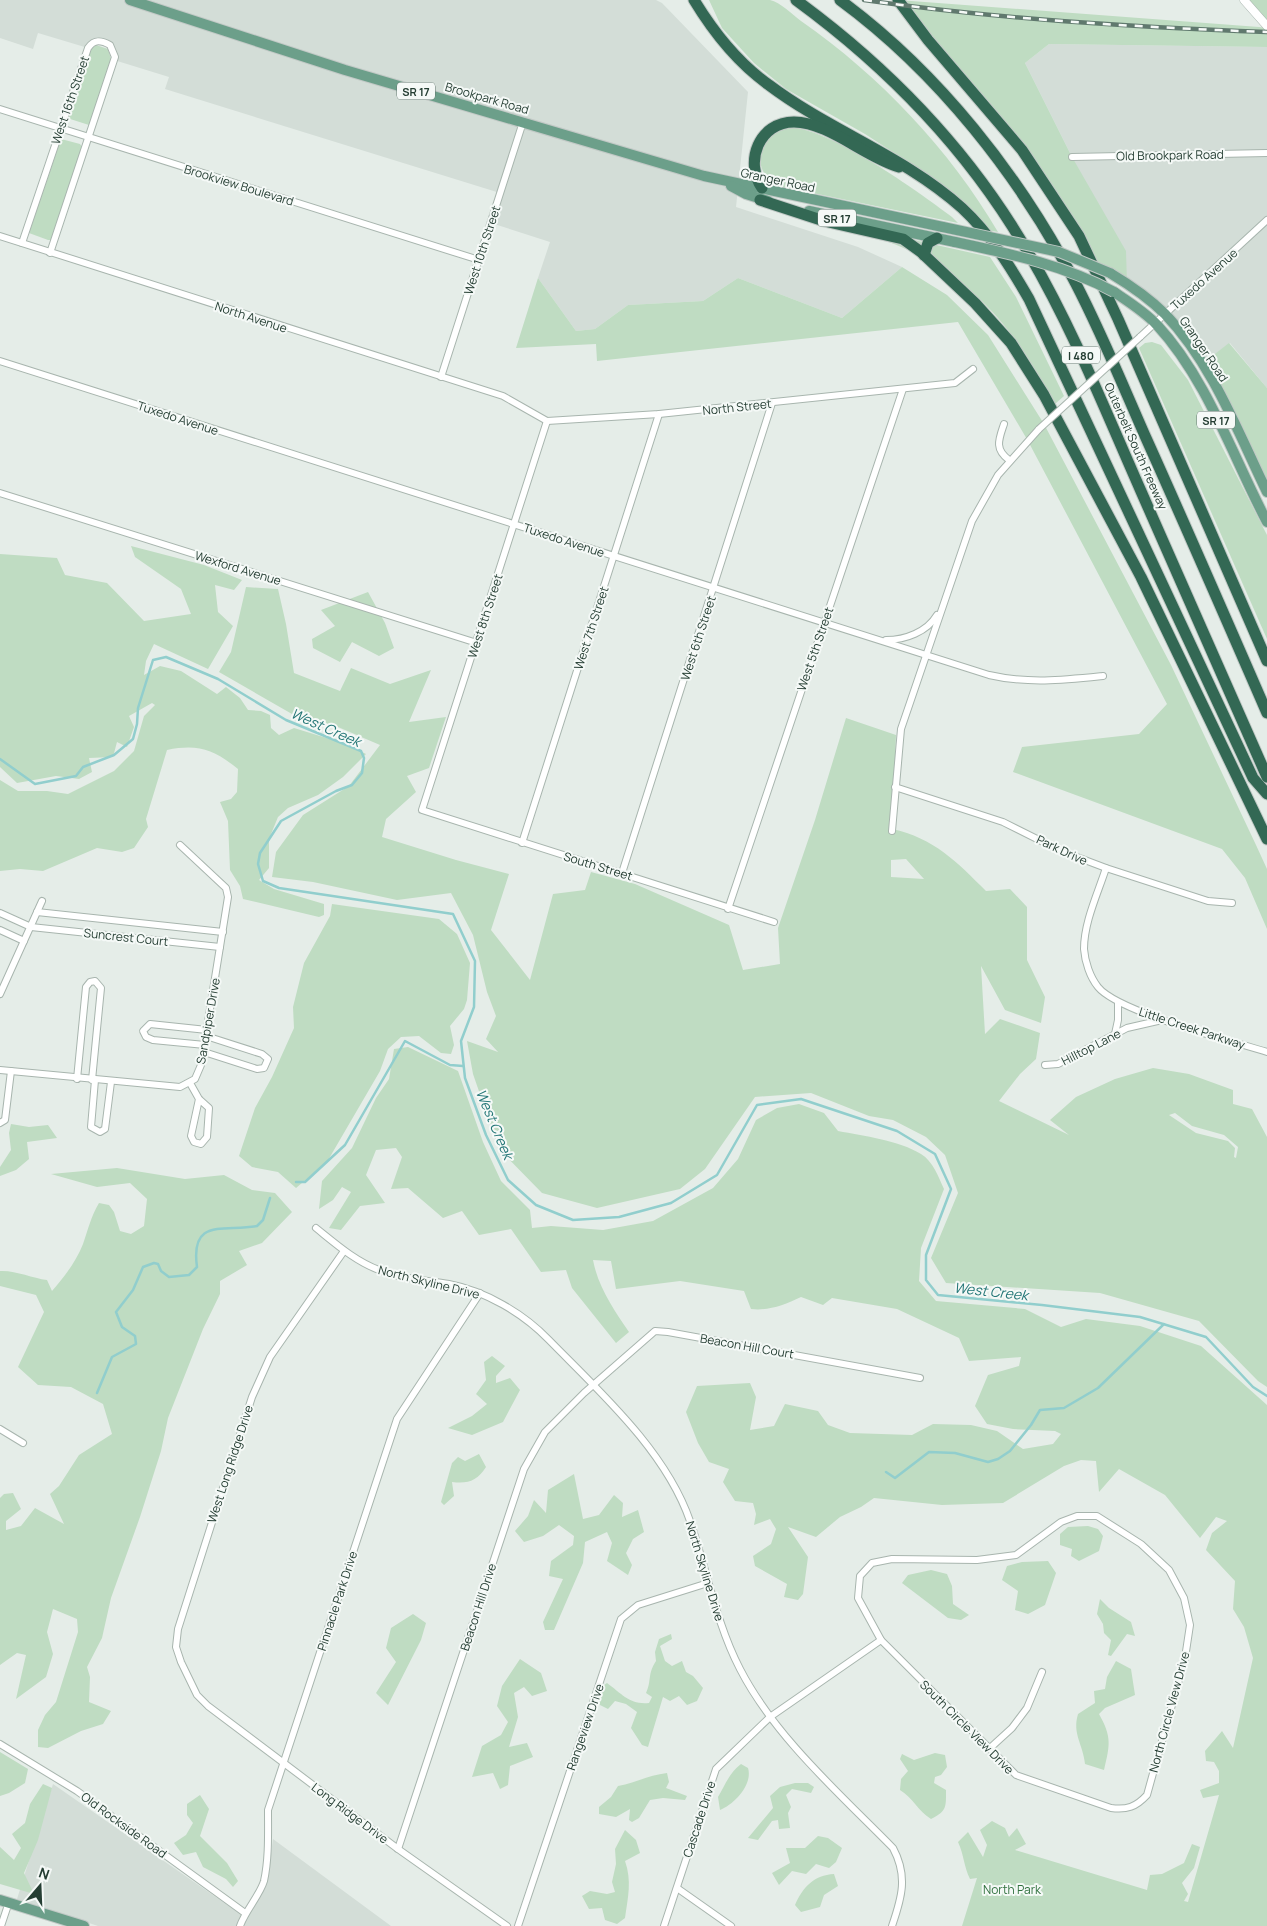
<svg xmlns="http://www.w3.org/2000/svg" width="1267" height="1926" font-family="Manrope,sans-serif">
<rect width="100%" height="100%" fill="#e5ede8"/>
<g fill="#d3ddd7">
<path d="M0,0H656L662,3L748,92L736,207L858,247L902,267L842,318L738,278L703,301L628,305L595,329L576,331L538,278L550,242L491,223L500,193L165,89L169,77L114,60V51L98,41L88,48L38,33L33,49L0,38Z"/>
<path d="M1049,44L1267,47V388L1230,343L1202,364L1186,339L1127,283L1072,157L1025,63Z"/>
<path d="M53,1784L246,1918L267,1884L273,1839L391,1926H98L17,1899Z"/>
</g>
<g fill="#bfdcc2" fill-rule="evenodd">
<path d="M709,0C725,0 756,0 770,0C780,2 793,15 801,21C880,76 950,150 998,232L987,230L919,169L865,134L786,89L754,63L722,28Z"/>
<path d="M898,0L1259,27L1267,28V47L1049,44L1025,63L1072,157L1126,251L1127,283L1100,268L1057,200Z"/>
<path d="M1244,0H1267V26Z"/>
<path d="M96,45L108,49L111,59L89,125L67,118L89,51Z"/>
<path d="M791,127C836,132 914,189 952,217L958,223L774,185C749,163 759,134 791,127Z"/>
<path d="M61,139L80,144L82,147L51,240H48L29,233Z"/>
<path d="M856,227L990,257L1016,297L1064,396L1055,404C1017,334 981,286 908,250C892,242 872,237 855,231Z"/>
<path d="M902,267L947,295L988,335L1044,424L1171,665L1256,845L1267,869V929L1245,878L1222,849L1013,772L1022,747L1139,734L1167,704L1028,441L958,322L597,361L596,344L516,348L538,278L576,331L595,329L628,305L703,301L738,278L842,318Z"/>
<path d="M1152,342L1161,345L1188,380L1267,535V639L1139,348L1145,343Z"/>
<path d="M1229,343L1267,388V492L1202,364Z"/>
<path d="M131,546L204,565L242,580L234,590L215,585L218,612L233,626L208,669L154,644L146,661L144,675L160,666L181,671L217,694L226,687L240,698L248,710L261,711L270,715L271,728L279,735L294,728L346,744L366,754L343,777L318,795L288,808L278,817L269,839V868L259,880L274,889L324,904V915L319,917L243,899L240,886L230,870L228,821L220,802L231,799L237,792L238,769C213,749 198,744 167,750L146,819L148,827L134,848L122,852L97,848L43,871L20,869L0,871V780L18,791H47L68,794L114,771L134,751L144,716L155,705L152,703L129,716L134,727L127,747L117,742L113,757L89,758L92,772L79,779L56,776L17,783L0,767V554L57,558L65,575L107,583L144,621L191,614L181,589L135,557Z"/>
<path d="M246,587L278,589L286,624L294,673L340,691L351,668L390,684L431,670L409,722L446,717L429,768L407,776L416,792L386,819L382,837L456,860L509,874L491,930L530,980L553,894L585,890L591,872L635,884L729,925L743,970L780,964L778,928L815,820L846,718L896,735L892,829C934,838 957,862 986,891L1010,889L1027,907V960L1045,997L1041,1023L1005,1010L981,966L985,1034L1000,1019L1040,1033L1036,1059L1020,1074L999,1101L1069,1135L1050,1120L1076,1097L1115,1079L1153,1068L1189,1074L1233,1090V1104L1252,1109L1267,1137V1387L1258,1381L1199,1321L1100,1293L946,1283L931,1258L958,1193L945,1155L926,1137L893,1120L869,1116L811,1093L755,1097L705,1169L680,1189L597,1208L542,1193L499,1149L473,1074L467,1041L498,1052L486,1039L496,1016L487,992L473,935L451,893L397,900L313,882L272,877L276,852L303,815L349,786L380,745L338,727L292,714L219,672L231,652ZM906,859L924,879L891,877V860ZM1175,1113L1192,1126L1224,1135L1238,1147L1236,1158L1234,1157L1235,1148L1228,1141L1196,1133L1169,1115Z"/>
<path d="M368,592L385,623L394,648L379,656L352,642L340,662L313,648L312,639L335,626L321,610Z"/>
<path d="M332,904L439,919L457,934L470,963L467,1000L464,1009L450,1026L454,1045L451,1054L441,1053L419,1036L401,1037L388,1049L380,1071L327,1162L296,1188L278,1172L252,1167L239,1156L255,1108L272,1077L294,1028L293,1007L304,963L330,916Z"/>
<path d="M408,1047L458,1071L483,1142L501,1181L530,1210L532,1228L551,1226L603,1230L653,1221L713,1188L738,1159L756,1120L777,1108L799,1104L824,1113L838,1131C864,1136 898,1140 921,1154C933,1161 939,1178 944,1189L921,1248L919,1281L936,1301L1025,1309L1061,1327L1086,1319L1140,1326L1201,1346L1267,1405V1926H962L977,1878L970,1879C964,1867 964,1855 958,1842L968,1832L983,1857L987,1845L980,1830L992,1821L1005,1828L1009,1837L1017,1828L1026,1844L1015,1850L1147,1890L1150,1875L1162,1874L1184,1863L1192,1844L1200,1847L1194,1868L1182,1883L1188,1894L1184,1901L1188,1902L1219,1795L1203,1798L1200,1790L1219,1783V1771L1214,1762L1206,1761L1205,1751L1222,1731L1233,1748L1253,1658L1244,1627L1233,1609L1235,1581L1206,1550L1212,1533L1227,1521L1216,1517L1200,1538L1165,1495L1119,1469L1099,1492L1096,1461L1081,1460L1064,1466L1003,1503L942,1505L874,1498L861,1507L840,1517L816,1537L788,1527L808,1557L803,1594L798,1600L784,1597L787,1584L755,1566L753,1556L771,1544L776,1529L770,1519L754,1525L756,1514L753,1503L735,1501L723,1482L729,1469L709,1462L698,1443L686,1412L697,1386L750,1383L756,1397L750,1430L774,1426L785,1404L818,1411L828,1425L850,1433L912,1435L933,1424L971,1425L997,1431L1023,1449L1053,1444L1061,1434L1055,1431L1013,1429L987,1424L975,1406L988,1375L1019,1366L1021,1357L969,1361L959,1338L897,1309L832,1298L823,1305L801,1297C784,1305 769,1311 751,1309L744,1291L680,1281L616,1289L611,1261L593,1260C598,1287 614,1310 629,1332L616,1343L572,1288L566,1270L541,1272L511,1229L479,1235L462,1211L443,1218L408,1188L391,1189L402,1157L396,1148L376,1150L366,1175L385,1203L360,1206L341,1230L329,1228L351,1192L342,1187L333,1200L319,1209L322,1181L352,1148L376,1098L389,1079L394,1049Z"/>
<path d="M11,1124L29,1127L48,1125L57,1138L27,1142L29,1159L16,1170L0,1176V1167L11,1150L9,1133Z"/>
<path d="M117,1168L185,1179L224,1175L252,1190L275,1193L292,1212L262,1243L239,1251L247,1265L220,1281V1294L203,1329L168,1418L161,1451L140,1517L111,1598L102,1638L87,1667L90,1677L89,1702L111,1711L103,1724L81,1731L48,1748L38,1747V1730L45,1715L56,1702L78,1632L77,1619L53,1609L47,1632L53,1654L46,1677L16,1699L26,1655L17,1653L0,1665V1498L4,1494L13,1493L21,1509L6,1521V1530L21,1526L35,1508L64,1524L50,1494L59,1486L79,1455L112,1434L103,1404L71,1387L38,1385L18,1367L44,1312L36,1295L0,1286V1271C15,1270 32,1278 47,1280L52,1291C64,1277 76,1262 83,1244C88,1230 91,1216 99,1203L109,1205L114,1212L120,1231L131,1234L144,1226L147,1199L130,1183L97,1187L51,1174Z"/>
<path d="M492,1356L505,1366L496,1376V1383L510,1378L520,1390L503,1422L472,1435L448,1428L472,1416L487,1404L476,1394L486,1380L484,1362Z"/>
<path d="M479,1454L486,1467C477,1481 468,1484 452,1482L454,1496L444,1505L441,1502L452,1463L458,1457L465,1461Z"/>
<path d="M574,1474L583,1519L599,1515L614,1495L623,1503L622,1517L638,1510L644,1532L633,1539L626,1553L632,1565L628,1575L607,1561L612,1543L607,1532L585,1542L583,1563L554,1630H545L543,1622L563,1579L549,1576L551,1561L573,1545L574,1536L559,1525L543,1536L524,1542L515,1531L528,1516L534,1500L546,1513L548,1490Z"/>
<path d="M1088,1526L1098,1529L1103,1536L1099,1551L1079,1561L1071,1556L1072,1549L1060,1545V1534L1068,1527Z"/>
<path d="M1048,1561L1056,1573L1045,1605L1028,1614L1015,1610L1018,1591L1002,1580L1007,1566L1022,1562Z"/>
<path d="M931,1570L947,1574L952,1586L953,1604L969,1615L961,1620L948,1618L902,1583L908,1575Z"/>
<path d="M1100,1599L1109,1608L1131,1622L1135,1636L1127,1634L1111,1656L1108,1655L1111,1640L1104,1633L1103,1624L1097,1614Z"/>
<path d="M413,1614L426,1623L421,1640L388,1705L376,1693L396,1662L386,1648L391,1628Z"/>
<path d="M671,1634L672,1639L660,1646L665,1661L672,1666L682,1661L686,1672L693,1676L703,1688L697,1701L687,1705L679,1696L670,1701L663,1697L648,1747L642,1745L631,1728L637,1712L626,1704L615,1701L608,1709L598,1704L600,1688L607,1683C622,1694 630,1705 649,1703L652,1697L646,1693C652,1680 647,1675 656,1661L655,1652L659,1639Z"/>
<path d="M520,1659L541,1673L547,1691L532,1696L524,1687L514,1693L518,1717L509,1747L527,1743L533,1757L510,1766L508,1785L500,1789L493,1773L472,1777L482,1746L501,1735L508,1722L497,1706L502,1686Z"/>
<path d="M1116,1661L1131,1669L1135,1695L1105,1708L1099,1714C1112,1737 1110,1745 1104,1770L1085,1764C1083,1744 1072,1734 1078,1714L1095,1703L1094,1691L1105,1689L1107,1677Z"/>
<path d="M0,1752L28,1769L25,1783L9,1793L0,1796Z"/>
<path d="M935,1753L945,1755L947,1767L941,1775L935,1777L934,1783L946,1790C946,1807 947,1811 931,1819C918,1811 913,1798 900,1790L901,1779L908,1771L900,1759L902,1754L914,1760Z"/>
<path d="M741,1764L748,1768C753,1784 735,1804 720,1810L718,1797C725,1785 730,1772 741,1764Z"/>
<path d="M667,1773L669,1782L666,1788L687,1796L685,1800L663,1798L650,1800L639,1818L632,1822L629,1820L630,1809L616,1817L599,1814V1807L611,1797L618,1786C635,1783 649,1775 667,1773Z"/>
<path d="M795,1783H808L814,1787L811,1793L792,1789L786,1795L791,1807L788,1813L790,1828L779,1829L778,1820L772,1821L758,1840L748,1838L773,1808L770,1796L780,1787Z"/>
<path d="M43,1784L52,1788L38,1840L24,1873L34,1894L0,1884V1847L14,1860L21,1848L12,1834L25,1823L30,1804Z"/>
<path d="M200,1795L209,1809L200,1836L227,1863L238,1881L233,1887L226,1879L203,1867L196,1852L183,1855L174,1843L186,1835L193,1823L187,1815V1804Z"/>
<path d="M625,1830L636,1840L640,1853L625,1861C632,1881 628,1897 625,1918L617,1924L605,1920L602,1908L589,1909L582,1896L590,1891L607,1894L615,1892L612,1882L616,1864L615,1849Z"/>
<path d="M818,1836L828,1838L842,1848L836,1862L829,1868L816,1864L806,1874L792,1871L779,1885L772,1873L790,1863L786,1848H805Z"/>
<path d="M834,1874L838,1886L824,1895L820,1907L801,1912L795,1905C803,1887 814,1875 834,1874Z"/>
</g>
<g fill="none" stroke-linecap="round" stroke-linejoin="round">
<g stroke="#91cecd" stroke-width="2.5">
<path d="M0,759L35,784L76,776L83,767L114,755L133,739L137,724L138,708L153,660L166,657L218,679L286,720L361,751L364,758L362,773L352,785L336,791L281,821L260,853L258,864L263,881L279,888L453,914L475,961L474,1007L461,1041L465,1078L486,1135L508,1180L536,1205L573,1220L619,1217L671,1203L717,1175L757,1105L801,1099L897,1131L935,1154L951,1189L926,1255V1280L938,1295L1042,1305L1140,1317L1206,1337L1253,1387L1267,1396"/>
<path d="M296,1182H305L345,1145L405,1041L450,1065L463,1066"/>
<path d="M97,1393L112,1357L136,1344L135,1336L122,1327L116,1312L133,1290L143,1267L154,1263L158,1264L161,1271L169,1277L189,1275L197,1267C190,1217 224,1232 257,1226L263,1220L270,1198"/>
<path d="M886,1472L895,1478L929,1452L955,1453L988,1462L998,1459L1010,1451L1031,1425L1040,1410L1064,1408L1098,1388L1164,1324"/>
</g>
<defs>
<g id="minor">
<path d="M0,109L479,260"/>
<path d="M1072,157L1267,153"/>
<path d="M0,236L503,396L547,421L659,414L955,383L973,369"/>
<path d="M22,243L88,48C94,39 101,40 110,45L115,57L50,253"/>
<path d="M1140,337L1267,220"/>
<path d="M0,361L989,675C1028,684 1064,680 1103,676"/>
<path d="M441,377L523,122"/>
<path d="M547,421L422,810L774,922"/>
<path d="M1004,424C999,439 994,449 1009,460"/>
<path d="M0,493L477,643"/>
<path d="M886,640C905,640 927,632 937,615"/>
<path d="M895,787L1003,822L1061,851L1106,868L1208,901L1232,903"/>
<path d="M892,831L901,729L972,521L998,475L1039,429"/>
<path d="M522,843L659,414"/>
<path d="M1106,868C1098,893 1084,922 1084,949C1085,962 1090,977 1098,987C1118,1012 1232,1041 1267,1052"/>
<path d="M622,873L772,403"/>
<path d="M728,909L903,389"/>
<path d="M37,912L223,932"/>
<path d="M0,913L31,927L220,947"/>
<path d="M0,930L24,941"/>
<path d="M0,994L42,901"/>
<path d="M1115,1034L1118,1020V1003"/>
<path d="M205,1045L153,1040L146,1037L143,1031L150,1024L207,1030"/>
<path d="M204,1052L257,1069L264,1068L268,1059L262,1054L206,1036"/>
<path d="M1045,1065L1058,1064L1127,1028L1162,1020"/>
<path d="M0,1070L180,1087L195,1079L201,1065L228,897L226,888L180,845"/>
<path d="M77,1079L86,987L90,982L95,981L101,988L92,1080"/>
<path d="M95,1080L91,1127L100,1132L105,1129L111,1082"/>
<path d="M190,1083L199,1099L209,1108L207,1137L201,1144L194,1142L191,1136L199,1099"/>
<path d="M0,1123L5,1120L11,1071"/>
<path d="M316,1228C336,1244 355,1261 379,1270C401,1279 426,1280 449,1284C485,1291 523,1313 549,1340C600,1392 666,1451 690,1521C707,1570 716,1623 740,1669C775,1737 840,1794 893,1848C908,1876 902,1897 892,1926"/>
<path d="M344,1251L270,1357L252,1397L178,1629L176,1647L181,1662L197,1695L208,1706L398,1849L507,1926"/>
<path d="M0,1429L23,1443"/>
<path d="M1077,1516H1097L1141,1544L1169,1570L1184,1598L1190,1625L1185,1658L1147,1795C1136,1807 1127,1810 1111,1808L1016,1775L881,1640L858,1598L860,1576L872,1563L892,1559L977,1560L1016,1555L1061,1522Z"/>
<path d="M0,1744L77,1791L245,1913"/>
<path d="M989,1749L1012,1728L1027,1708L1042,1672"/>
<path d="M398,1849L524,1469L545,1432L584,1393L655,1331L668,1332L920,1378"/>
<path d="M677,1888L731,1926"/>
<path d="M1,1926L9,1902"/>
<path d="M240,1926C245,1911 260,1895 264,1881C269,1858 268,1833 268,1810L397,1419L480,1293"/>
<path d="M518,1926L621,1619L638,1605L708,1583"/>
<path d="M664,1926L716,1769L770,1717L881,1640"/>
</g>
<path id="tertiary" d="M1244,0L1267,26"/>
<g id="primary">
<path d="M130,0L345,70L704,176L943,227"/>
<path d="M731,186L746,194L768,201"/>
<path d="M809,211L955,242"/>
<path d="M1110,273C1130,285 1149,298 1165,314C1212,363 1238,432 1267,492"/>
<path d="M1114,292C1129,302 1145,312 1157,325C1207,379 1233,457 1267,522"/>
<path d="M0,1900L84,1926"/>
</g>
<g id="motorway">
<path d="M694,0C714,33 738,63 769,85C830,131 904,156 962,208C990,234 1010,266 1029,299L1253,778L1267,794"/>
<path d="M796,0C889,68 971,153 1029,254C1073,329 1105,410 1140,489C1182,585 1225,681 1267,777"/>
<path d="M840,0C938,72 1020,176 1076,284C1102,334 1123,386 1146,438C1187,529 1227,621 1267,713"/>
<path d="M898,0L928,40L1022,150L1079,236L1118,319L1267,661"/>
<path d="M762,188C744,162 759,122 794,122C828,122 865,157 899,167"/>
<path d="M760,200L824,221L903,239L921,252L975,303L1011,343L1044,395L1141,577L1267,839"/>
<path d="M924,255L928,243L937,238"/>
</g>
</defs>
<use href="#minor" stroke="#a8b5ae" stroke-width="8"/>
<use href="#tertiary" stroke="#a8b5ae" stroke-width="9"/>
<use href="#primary" stroke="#c2c9c6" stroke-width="12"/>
<use href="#motorway" stroke="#c2c9c6" stroke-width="13"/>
<use href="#minor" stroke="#fff" stroke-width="6"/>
<use href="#tertiary" stroke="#fff" stroke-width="8"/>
<use href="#primary" stroke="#6c9f8a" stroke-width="10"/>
<use href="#motorway" stroke="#336854" stroke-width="11"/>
<defs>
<path id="rail" d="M864,0C997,19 1132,27 1267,32"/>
</defs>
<use href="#rail" stroke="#60796e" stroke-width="4.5"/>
<use href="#rail" stroke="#f5f9f7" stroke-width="2.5" stroke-dasharray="8" stroke-linecap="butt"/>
<defs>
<path id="minor-bridge" d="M1039,429L1140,337"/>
<g id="primary-bridge">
<path d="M943,227L1059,252L1110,273"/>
<path d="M955,242C1011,254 1064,265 1114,292"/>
</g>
</defs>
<use href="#minor-bridge" stroke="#a8b5ae" stroke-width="8" stroke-linecap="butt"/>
<use href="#primary-bridge" stroke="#c2c9c6" stroke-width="12" stroke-linecap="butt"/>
<use href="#minor-bridge" stroke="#fff" stroke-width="6"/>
<use href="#primary-bridge" stroke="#6c9f8a" stroke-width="10"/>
</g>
<g text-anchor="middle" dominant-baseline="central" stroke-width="4" stroke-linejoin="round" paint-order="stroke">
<g fill="#f5f9f7" stroke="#63766e" stroke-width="1">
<rect x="397" y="82.5" width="38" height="17" rx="4"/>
<rect x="818" y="209.5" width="38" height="17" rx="4"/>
<rect x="1062" y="346.5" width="38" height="17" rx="4"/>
<rect x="1197" y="411.5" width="38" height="17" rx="4"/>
</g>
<g font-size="11" font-weight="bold" fill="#253e33">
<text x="416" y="91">SR 17</text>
<text x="837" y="218">SR 17</text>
<text x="1081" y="355">I 480</text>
<text x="1216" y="420">SR 17</text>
</g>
<g font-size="12" fill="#253e33" stroke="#f5f9f7">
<text transform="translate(487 98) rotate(16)">Brookpark Road</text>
<text transform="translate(70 100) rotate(-71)">West 16th Street</text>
<text transform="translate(1170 155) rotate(-1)">Old Brookpark Road</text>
<text transform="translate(778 180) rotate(12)">Granger Road</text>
<text transform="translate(239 185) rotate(17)">Brookview Boulevard</text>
<text transform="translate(482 250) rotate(-72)">West 10th Street</text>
<text transform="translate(1204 279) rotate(-42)">Tuxedo Avenue</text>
<text transform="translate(251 317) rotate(18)">North Avenue</text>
<text transform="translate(1204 349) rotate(56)">Granger Road</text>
<text transform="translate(737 407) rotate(-6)">North Street</text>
<text transform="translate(178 418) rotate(18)">Tuxedo Avenue</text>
<text transform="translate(1136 446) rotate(66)">Outerbelt South Freeway</text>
<text transform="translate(564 540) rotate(18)">Tuxedo Avenue</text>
<text transform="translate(238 568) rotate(17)">Wexford Avenue</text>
<text transform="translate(485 616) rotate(-72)">West 8th Street</text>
<text transform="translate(591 628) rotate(-72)">West 7th Street</text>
<text transform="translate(698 638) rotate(-72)">West 6th Street</text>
<text transform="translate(815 649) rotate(-71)">West 5th Street</text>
<text transform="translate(1062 850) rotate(25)">Park Drive</text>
<text transform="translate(598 866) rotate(17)">South Street</text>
<text transform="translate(126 937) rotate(6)">Suncrest Court</text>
<text transform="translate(208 1021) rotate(-80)">Sandpiper Drive</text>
<text transform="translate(1192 1028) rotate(18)">Little Creek Parkway</text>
<text transform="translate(1091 1047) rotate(-27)">Hilltop Lane</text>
<text transform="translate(429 1282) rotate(14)">North Skyline Drive</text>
<text transform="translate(747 1346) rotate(10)">Beacon Hill Court</text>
<text transform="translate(230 1464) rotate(-72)">West Long Ridge Drive</text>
<text transform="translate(705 1571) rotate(73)">North Skyline Drive</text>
<text transform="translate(337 1601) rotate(-72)">Pinnacle Park Drive</text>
<text transform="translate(478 1607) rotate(-72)">Beacon Hill Drive</text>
<text transform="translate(1169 1712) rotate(-75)">North Circle View Drive</text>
<text transform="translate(585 1727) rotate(-71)">Rangeview Drive</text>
<text transform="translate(967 1727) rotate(45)">South Circle View Drive</text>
<text transform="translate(350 1813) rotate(37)">Long Ridge Drive</text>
<text transform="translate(699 1819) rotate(-72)">Cascade Drive</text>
<text transform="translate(124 1825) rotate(36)">Old Rockside Road</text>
</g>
<g font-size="12" fill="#327240" stroke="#f5f9f7">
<text x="1012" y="1889">North Park</text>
</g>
<g font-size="14" font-style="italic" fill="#237676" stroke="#f5f9f7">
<text transform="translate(326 727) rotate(24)">West Creek</text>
<text transform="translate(495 1124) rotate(67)">West Creek</text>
<text transform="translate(991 1291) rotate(6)">West Creek</text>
</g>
</g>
<g transform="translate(40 1886) rotate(19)" stroke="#f5f9f7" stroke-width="4" paint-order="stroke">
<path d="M0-4L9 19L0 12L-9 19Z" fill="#253e33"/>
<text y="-8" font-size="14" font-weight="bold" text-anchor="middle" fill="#253e33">N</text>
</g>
</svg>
